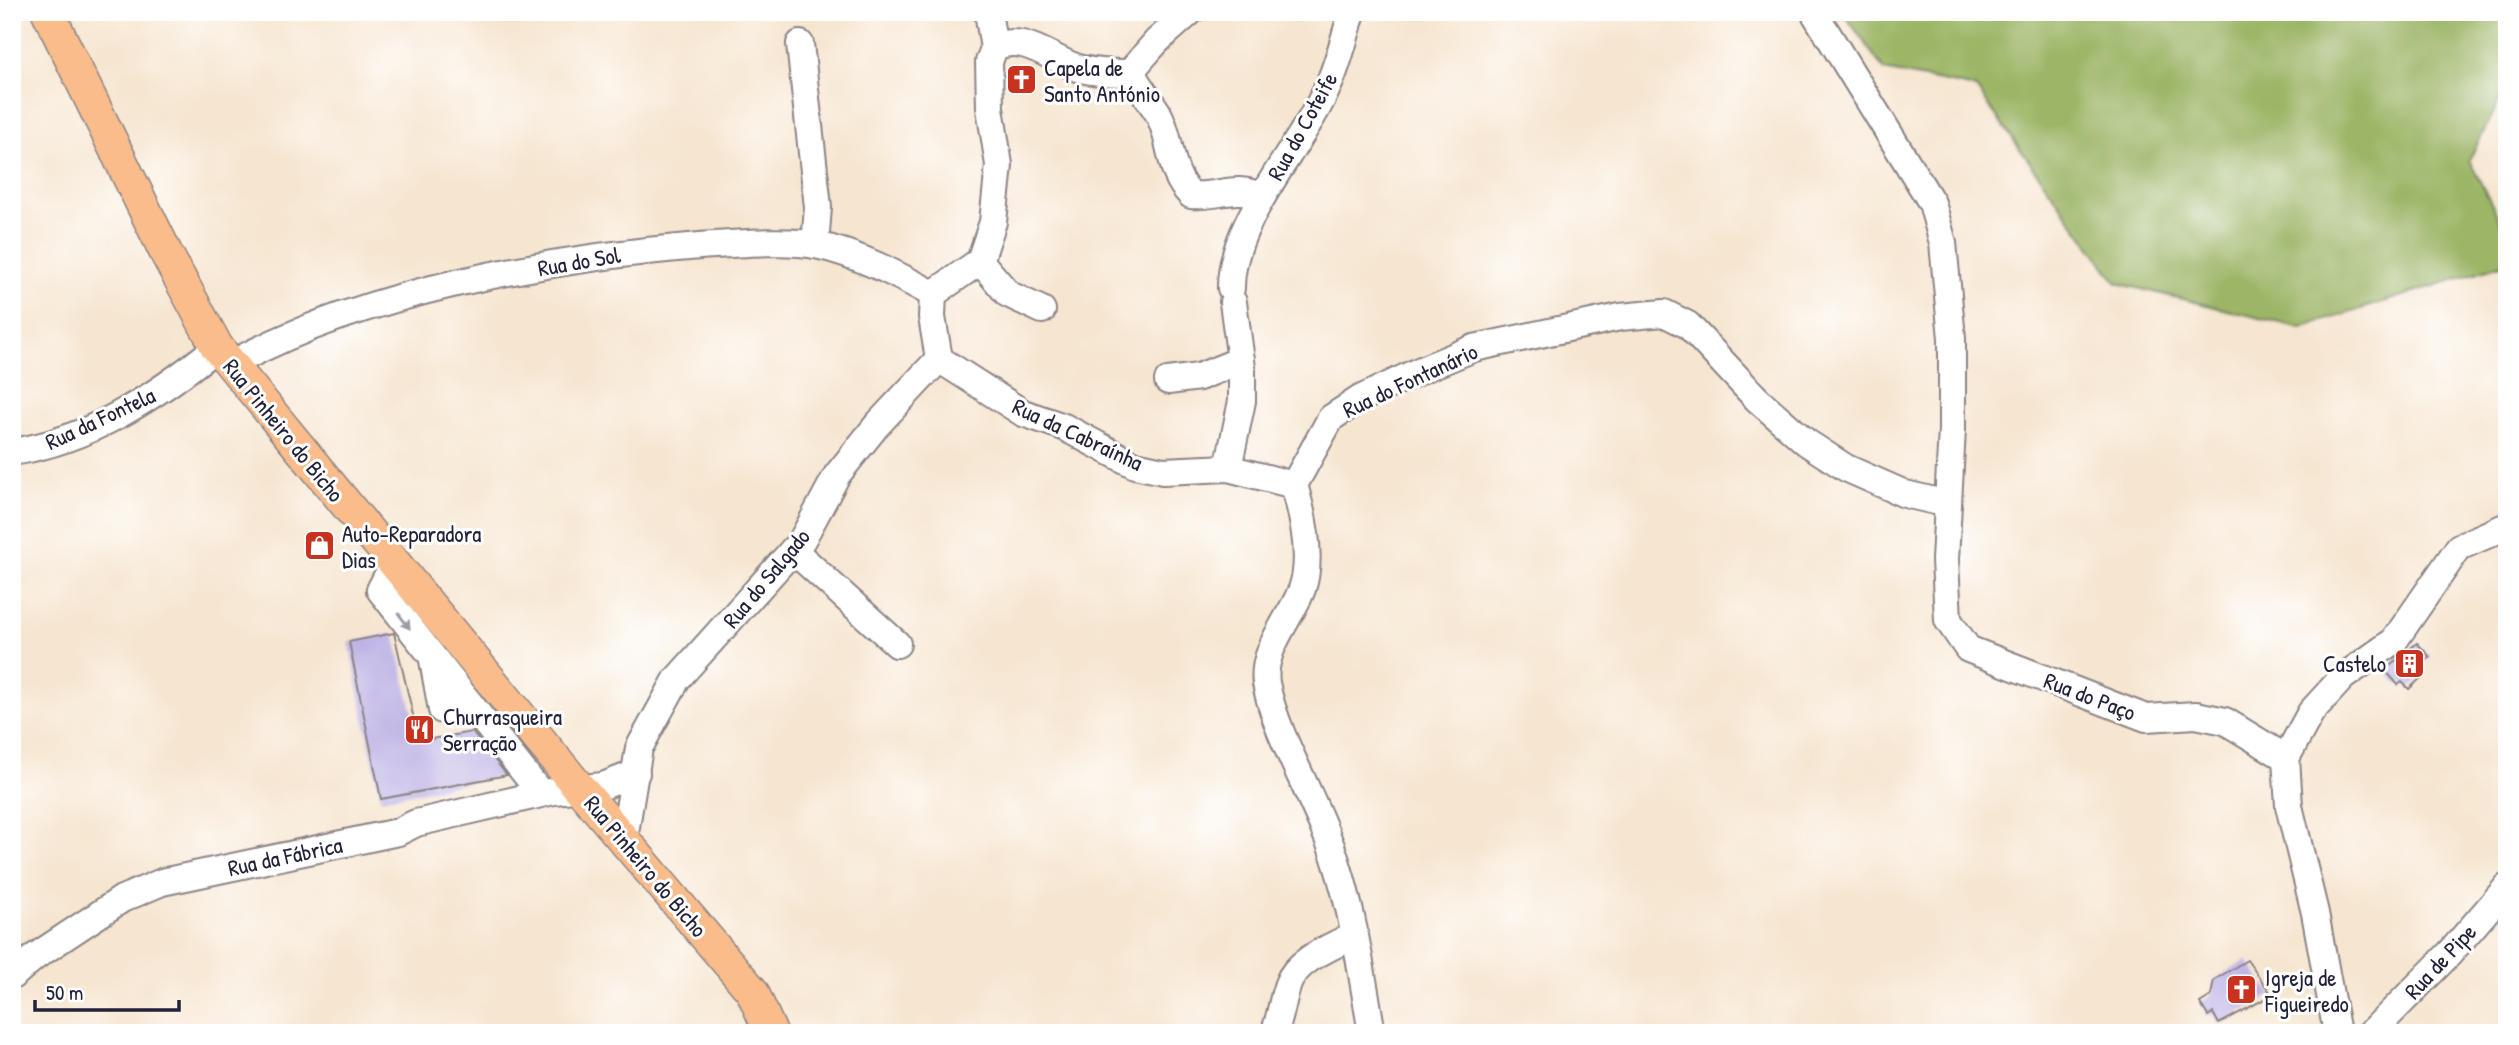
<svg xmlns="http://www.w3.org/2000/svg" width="2519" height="1045" font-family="'Patrick Hand',sans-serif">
<rect width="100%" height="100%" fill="#fff"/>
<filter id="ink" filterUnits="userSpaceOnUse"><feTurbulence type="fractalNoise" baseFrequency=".0143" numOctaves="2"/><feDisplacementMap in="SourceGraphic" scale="14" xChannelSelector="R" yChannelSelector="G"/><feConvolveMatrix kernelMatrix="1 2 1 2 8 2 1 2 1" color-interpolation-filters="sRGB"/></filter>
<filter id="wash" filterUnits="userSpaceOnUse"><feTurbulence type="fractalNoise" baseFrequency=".00686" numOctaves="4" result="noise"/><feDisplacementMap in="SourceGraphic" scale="28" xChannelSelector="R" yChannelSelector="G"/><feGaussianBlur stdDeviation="1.57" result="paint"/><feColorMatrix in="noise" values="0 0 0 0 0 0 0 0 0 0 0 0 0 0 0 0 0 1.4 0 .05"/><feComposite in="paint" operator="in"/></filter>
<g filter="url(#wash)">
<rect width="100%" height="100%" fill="#f6e5cf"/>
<path fill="#9cb566" stroke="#5f6c50" stroke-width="2" d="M1843,12H2507V87L2469,160L2507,234V263L2301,328L2117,283L1976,88L1884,70Z"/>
<g id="blocks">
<g fill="#beb3e5">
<path d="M394,633L419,741L472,732L507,775L381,799L349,642Z"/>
<path d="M2417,643L2430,657L2417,669L2423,676L2409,689L2402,682L2398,685L2385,670Z"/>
<path d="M2247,960L2272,995L2219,1024L2213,1013L2208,1016L2200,1003L2211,996L2214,980Z"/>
</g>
</g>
</g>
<g filter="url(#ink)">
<use href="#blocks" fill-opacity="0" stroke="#8c8485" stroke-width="2"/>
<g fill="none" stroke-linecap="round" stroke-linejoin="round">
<defs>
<g id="minor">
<path d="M988,12L994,48"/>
<path d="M1814,12L1932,203L1943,243L1952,338V429L1945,560L1948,620L1968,649L2146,718L2196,715L2225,721L2286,758L2289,806L2315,913L2337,1033"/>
<path d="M800,44L818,207L815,245"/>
<path d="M1131,71C1138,87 1149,98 1158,113C1173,140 1167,171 1191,195C1217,198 1237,183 1261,197"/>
<path d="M980,261L1008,294L1042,310"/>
<path d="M1231,288C1230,220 1303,146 1329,84C1339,61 1345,36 1352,12"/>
<path d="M939,359L932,317L933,294L980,261L993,222L999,165L990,108L989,62L994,48C1023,31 1052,61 1081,69C1095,72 1111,73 1125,73L1131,71L1157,41L1190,12"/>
<path d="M939,359L1023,413L1064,427L1135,465L1163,471L1228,468L1294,485"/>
<path d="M230,365C360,292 551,258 700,246C732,244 786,239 816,245C858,254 896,274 933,294"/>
<path d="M1168,381L1199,377L1241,360"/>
<path d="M12,452C89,441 158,395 217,347"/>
<path d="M1228,468L1242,401V368L1233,302"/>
<path d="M793,550L897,644"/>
<path d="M394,563L380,590L535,786"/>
<path d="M433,660L442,710L470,704"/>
<path d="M2286,758L2311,712L2343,677L2394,641L2459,547L2507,526"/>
<path d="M624,839L639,748L677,679L802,540L837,475L877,425L939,359"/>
<path d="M12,976L36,956L122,899L162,882L398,832L416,823L554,791L603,786L636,773"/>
<path d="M1274,1033C1281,1017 1282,1000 1288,984C1297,959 1332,947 1354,935"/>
<path d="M1372,1033C1362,976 1354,916 1336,861C1319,804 1276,739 1266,683C1261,650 1291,618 1302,589C1313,558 1303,515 1294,485L1331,418L1360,399L1421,370L1474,348L1620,317L1664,313L1688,325L1757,399L1806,442L1846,468L1905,494L1948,504"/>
<path d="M2371,1033L2450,953L2507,887"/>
</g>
<path id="major" d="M48,12L166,253L217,347L571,778L752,991L771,1033"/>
</defs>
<use href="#minor" stroke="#8c8485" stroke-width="30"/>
<use href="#major" stroke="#8c8485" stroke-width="35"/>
<use href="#minor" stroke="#fff" stroke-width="26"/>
<use href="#major" stroke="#f9bc8a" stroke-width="32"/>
</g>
<defs><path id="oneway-solid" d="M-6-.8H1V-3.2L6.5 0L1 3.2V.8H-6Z" transform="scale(1.75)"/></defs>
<use fill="#9c9ca7" href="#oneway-solid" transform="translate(404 621) rotate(53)"/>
</g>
<defs>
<symbol id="church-square" viewBox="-11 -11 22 22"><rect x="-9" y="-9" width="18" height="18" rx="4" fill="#c8321e" stroke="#fff"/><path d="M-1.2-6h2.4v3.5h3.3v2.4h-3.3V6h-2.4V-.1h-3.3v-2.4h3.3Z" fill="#fff"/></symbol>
<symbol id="shop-square" viewBox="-11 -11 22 22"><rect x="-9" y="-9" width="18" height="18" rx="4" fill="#c8321e" stroke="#fff"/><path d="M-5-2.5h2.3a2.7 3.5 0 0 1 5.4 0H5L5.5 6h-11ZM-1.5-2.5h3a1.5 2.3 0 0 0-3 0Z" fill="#fff"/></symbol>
<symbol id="building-square" viewBox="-11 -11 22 22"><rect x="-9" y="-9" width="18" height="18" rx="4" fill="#c8321e" stroke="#fff"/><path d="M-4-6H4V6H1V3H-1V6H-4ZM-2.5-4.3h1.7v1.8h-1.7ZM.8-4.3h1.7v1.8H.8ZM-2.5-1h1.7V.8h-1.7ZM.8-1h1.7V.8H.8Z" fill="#fff"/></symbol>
<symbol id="restaurant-square" viewBox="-11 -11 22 22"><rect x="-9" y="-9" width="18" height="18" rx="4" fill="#c8321e" stroke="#fff"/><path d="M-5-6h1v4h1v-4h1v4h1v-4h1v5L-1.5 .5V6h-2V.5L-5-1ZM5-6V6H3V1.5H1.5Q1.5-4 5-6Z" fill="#fff"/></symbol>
</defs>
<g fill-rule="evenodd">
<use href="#church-square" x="1004" y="62" width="35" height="35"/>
<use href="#shop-square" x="302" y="528" width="35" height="35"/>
<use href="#building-square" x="2392" y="646" width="35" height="35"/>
<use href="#restaurant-square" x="402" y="712" width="35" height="35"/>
<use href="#church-square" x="2224" y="972" width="35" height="35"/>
</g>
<g text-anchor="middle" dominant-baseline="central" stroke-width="6" stroke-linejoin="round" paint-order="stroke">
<g font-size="23" fill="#22223b" stroke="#fff" text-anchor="start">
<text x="1044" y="67">Capela de<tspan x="1044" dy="26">Santo António</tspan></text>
<text x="342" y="533">Auto-Reparadora<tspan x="342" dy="26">Dias</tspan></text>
<text x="2386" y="663" text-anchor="end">Castelo</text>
<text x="443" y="716">Churrasqueira<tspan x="443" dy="26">Serração</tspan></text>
<text x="2265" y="977">Igreja de<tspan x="2265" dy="26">Figueiredo</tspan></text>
</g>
<g font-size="23" fill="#22223b" stroke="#fff">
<text transform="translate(1302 126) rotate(-61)">Rua do Coteife</text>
<text transform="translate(579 261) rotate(-10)">Rua do Sol</text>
<text transform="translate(1410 380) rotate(-25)">Rua do Fontanário</text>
<text transform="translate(100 418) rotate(-25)">Rua da Fontela</text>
<text transform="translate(284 430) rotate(51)">Rua Pinheiro do Bicho</text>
<text transform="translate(1078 434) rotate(25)">Rua da Cabraínha</text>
<text transform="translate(766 578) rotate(-50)">Rua do Salgado</text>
<text transform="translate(2090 696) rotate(21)">Rua do Paço</text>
<text transform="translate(285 856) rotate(-12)">Rua da Fábrica</text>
<text transform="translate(646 866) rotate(50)">Rua Pinheiro do Bicho</text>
<text transform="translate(2440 961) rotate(-47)">Rua de Pipe</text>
</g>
</g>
<rect width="2519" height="1045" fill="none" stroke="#fff" stroke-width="42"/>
<path d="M35 1000v10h144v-10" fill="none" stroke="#22223b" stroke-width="3.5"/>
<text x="46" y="1000" font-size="21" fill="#22223b" stroke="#ffffff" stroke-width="5" paint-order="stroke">50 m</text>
</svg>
